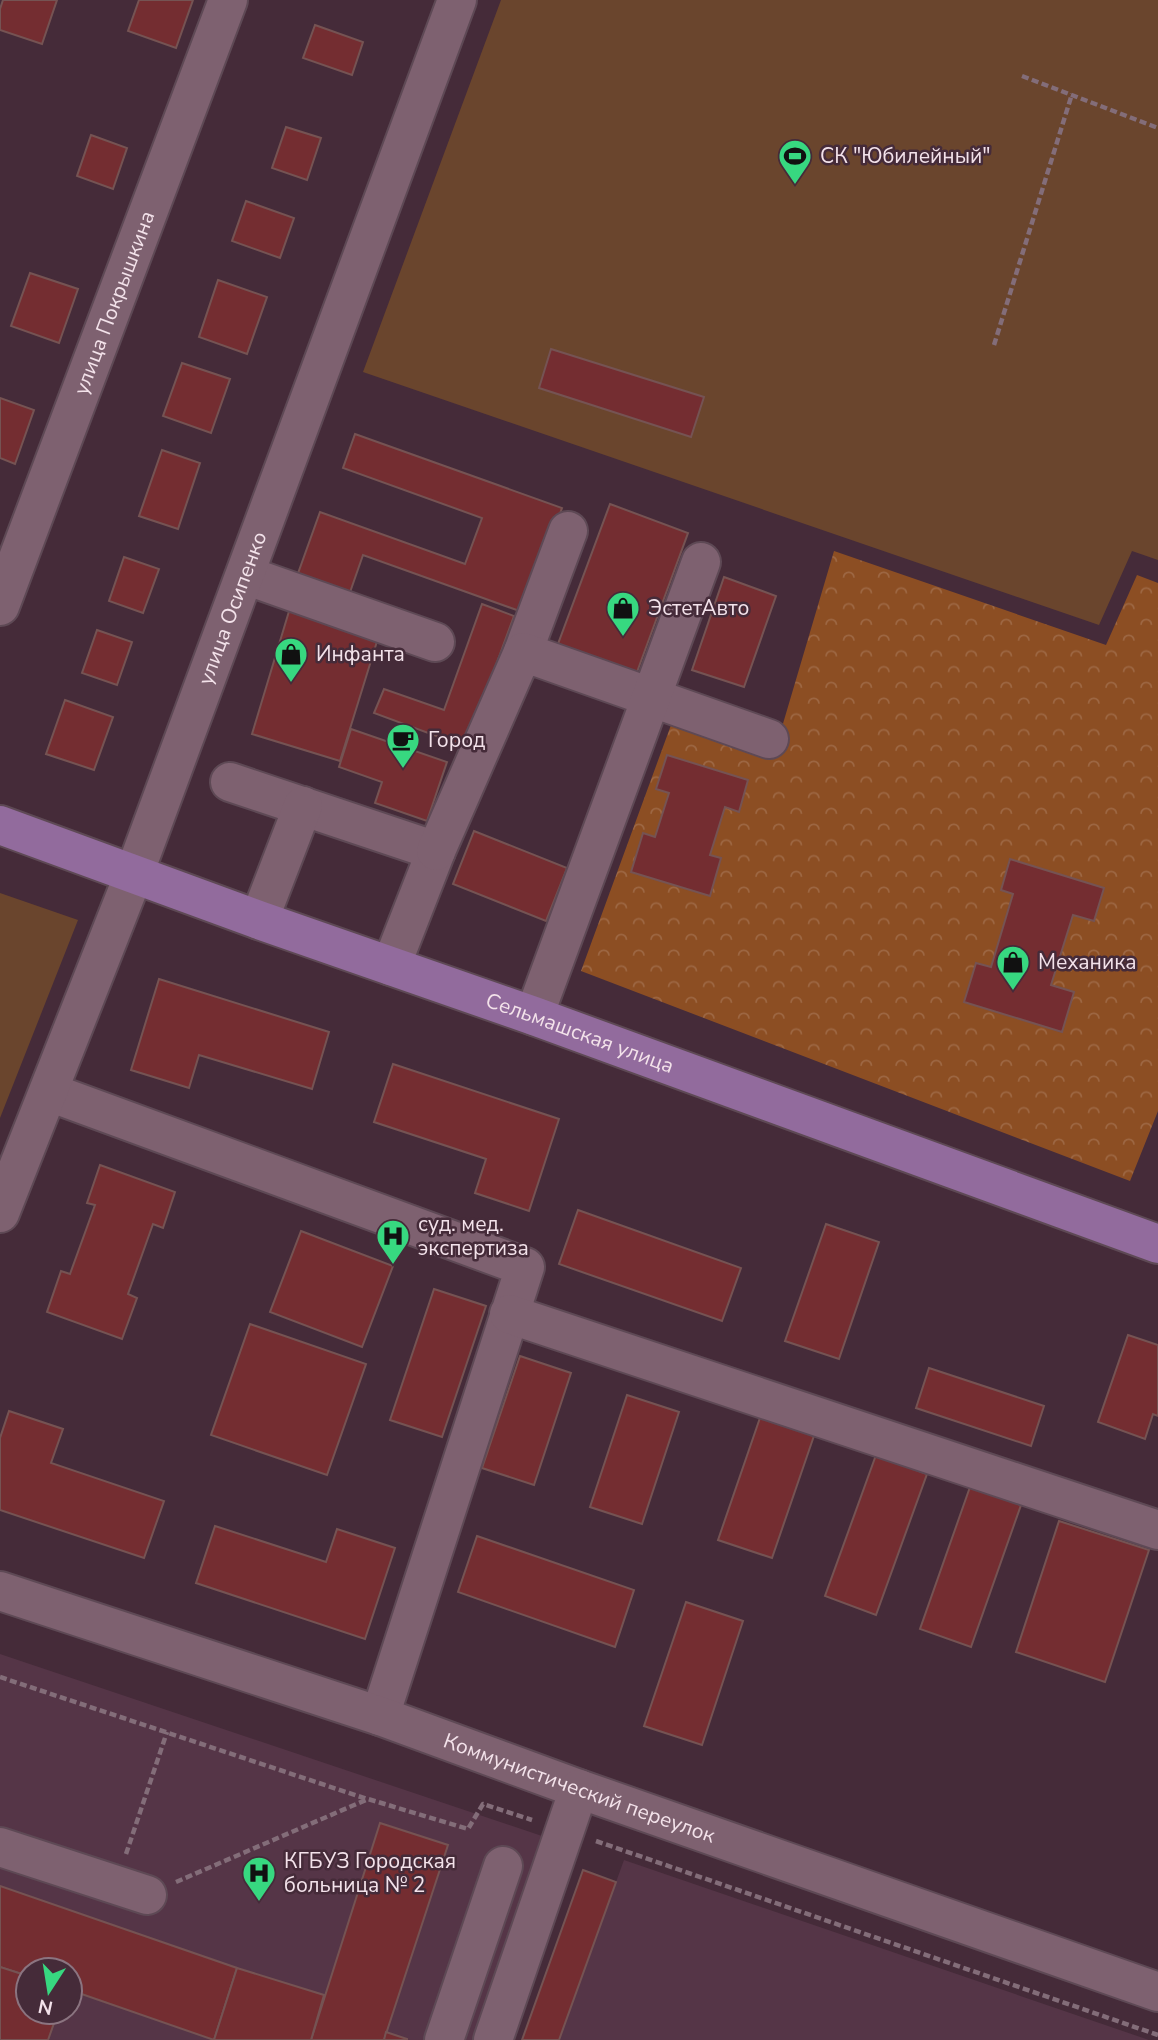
<svg xmlns="http://www.w3.org/2000/svg" width="1158" height="2040" font-family="'Nunito Sans',sans-serif">
<defs>
<pattern id="forest-crowns" width="20" height="18" patternUnits="userSpaceOnUse" patternTransform="scale(1.75)"><rect width="20" height="18" fill="#8c4e23"/><path d="M2 6a3 3 0 1 1 6 0M12 15a3 3 0 1 1 6 0" fill="none" stroke="#9d6743"/></pattern>
</defs>
<rect width="100%" height="100%" fill="#452b39"/>
<g fill="#553547" fill-rule="evenodd">
<path d="M0,1654L542,1836L473,2040H0ZM28,1970H70V2012H28Z"/>
<path d="M624,1860L1149,2040H522L583,1870L616,1882Z"/>
</g>
<path fill="url(#forest-crowns)" d="M834,551L1106,645L1137,575L1158,583V1111L1130,1181L581,971L682,695L782,727Z"/>
<g fill="#6a452d">
<path d="M501,0H1158V560L1132,551L1099,625L363,372Z"/>
<path d="M0,893L78,920L0,1118Z"/>
</g>
<g fill="#742d31" stroke="#755353" stroke-width="2">
<path d="M3,0H57L42,44L0,30V9Z"/>
<path d="M139,0H193L176,48L128,31Z"/>
<path d="M315,25L363,42L352,75L303,58Z"/>
<path d="M286,127L321,138L307,180L272,168Z"/>
<path d="M91,135L127,148L113,189L77,176Z"/>
<path d="M246,201L294,218L280,258L232,241Z"/>
<path d="M30,273L78,289L59,343L11,326Z"/>
<path d="M218,280L267,297L247,354L199,337Z"/>
<path d="M551,349L704,397L691,437L539,388Z"/>
<path d="M182,363L230,379L211,433L163,416Z"/>
<path d="M0,398L34,410L15,464L0,458Z"/>
<path d="M355,434L562,508L525,613L363,555L348,598L296,579L320,512L465,564L482,518L343,468Z"/>
<path d="M162,450L200,463L178,529L139,516Z"/>
<path d="M610,504L688,533L637,672L558,644Z"/>
<path d="M124,557L159,569L143,613L109,601Z"/>
<path d="M724,577L776,596L744,687L692,670Z"/>
<path d="M482,604L514,616L466,747L374,713L384,689L444,710Z"/>
<path d="M290,608L379,635L340,761L252,734Z"/>
<path d="M97,630L132,642L117,685L82,673Z"/>
<path d="M65,700L113,717L94,770L46,754Z"/>
<path d="M351,729L447,762L427,821L375,803L382,782L339,767Z"/>
<path d="M667,755L748,780L739,812L725,807L710,855L721,858L710,896L631,872L643,833L655,837L669,793L656,789Z"/>
<path d="M474,831L567,868L546,921L453,884Z"/>
<path d="M1010,859L1104,888L1094,921L1073,915L1051,985L1074,992L1062,1032L964,1002L976,963L991,967L1013,894L1001,890Z"/>
<path d="M159,979L329,1032L312,1089L199,1055L189,1088L131,1070Z"/>
<path d="M393,1064L559,1119L529,1211L475,1193L486,1159L374,1122Z"/>
<path d="M100,1165L175,1192L163,1228L153,1224L128,1294L137,1298L122,1339L47,1312L61,1271L70,1274L95,1205L87,1203Z"/>
<path d="M578,1210L741,1268L722,1321L559,1264Z"/>
<path d="M826,1224L879,1242L839,1359L785,1341Z"/>
<path d="M301,1231L393,1266L362,1347L270,1312Z"/>
<path d="M434,1289L486,1306L442,1437L390,1420Z"/>
<path d="M250,1324L366,1364L327,1475L211,1435Z"/>
<path d="M1128,1335L1158,1345V1416L1153,1414L1145,1439L1098,1422Z"/>
<path d="M520,1356L571,1373L534,1485L482,1468Z"/>
<path d="M929,1368L1044,1406L1031,1446L916,1408Z"/>
<path d="M627,1395L679,1412L642,1524L590,1507Z"/>
<path d="M9,1411L63,1429L51,1463L164,1501L144,1558L0,1510V1438Z"/>
<path d="M762,1412L816,1430L772,1558L718,1540Z"/>
<path d="M876,1455L927,1474L876,1615L825,1596Z"/>
<path d="M970,1487L1021,1505L971,1647L920,1629Z"/>
<path d="M1059,1521L1149,1550L1105,1682L1016,1652Z"/>
<path d="M215,1526L326,1562L337,1529L395,1548L365,1639L196,1583Z"/>
<path d="M477,1536L634,1590L615,1647L458,1592Z"/>
<path d="M686,1602L743,1621L702,1745L644,1726Z"/>
<path d="M380,1823L448,1845L384,2040H311Z"/>
<path d="M583,1870L616,1882L559,2040H522Z"/>
<path d="M0,1886L237,1968L214,2040L70,1990V1970H28V1976L0,1967Z"/>
<path d="M0,1967L28,1976V2012H58L48,2040H0Z"/>
<path d="M237,1968L324,1995L311,2040H214Z"/>
<path d="M386,2032L407,2039V2040H384Z"/>
</g>
<g fill="none" stroke-linecap="round" stroke-linejoin="round">
<defs>
<g id="minor">
<path d="M245,575L435,642"/>
<path id="s1" d="M0,606L228,0"/>
<path d="M523,652L568,531"/>
<path d="M230,782L436,851L391,966"/>
<path d="M436,851L523,652L769,739"/>
<path d="M259,920L303,806"/>
<path d="M534,1016L701,562"/>
<path d="M49,1092L525,1267L380,1716"/>
<path id="s2" d="M0,1213L134,874L457,0"/>
<path d="M509,1314L1158,1530"/>
<path id="s3" d="M0,1591L380,1716L579,1789L1158,1992"/>
<path d="M0,1847L147,1895"/>
<path d="M444,2040L503,1866"/>
<path d="M493,2040L579,1789"/>
</g>
<g id="major">
<path id="s4" d="M0,825L259,920L534,1016L1158,1244"/>
</g>
</defs>
<use href="#minor" stroke="#5e4955" stroke-width="42"/>
<use href="#major" stroke="#5e4955" stroke-width="42"/>
<g stroke="#836d79" stroke-width="4.5" stroke-dasharray="7 3.5" stroke-linecap="butt">
<path d="M1022,76L1158,128"/>
<path d="M994,345L1072,94"/>
<path d="M0,1677L367,1799"/>
<path d="M596,1841L1158,2035"/>
<path d="M126,1854L167,1732"/>
<path d="M176,1882L368,1799L468,1829L483,1804L532,1820"/>
</g>
<use href="#minor" stroke="#7e6170" stroke-width="38"/>
<use href="#major" stroke="#926b9d" stroke-width="38"/>
</g>
<defs>
<symbol id="stadium-pin" viewBox="-11 -11 22 30"><path d="M0 17L-7.5 6A9.5 9.5 0 1 1 7.5 6Z" fill="#37d880" stroke="#452b39"/><path d="M0-5a6.5 5 0 1 0 0 10a6.5 5 0 1 0 0-10ZM-3.5-1.8h7v3.6h-7Z" fill="#111"/></symbol>
<symbol id="shop-pin" viewBox="-11 -11 22 30"><path d="M0 17L-7.5 6A9.5 9.5 0 1 1 7.5 6Z" fill="#37d880" stroke="#452b39"/><path d="M-5-2.5h2.3a2.7 3.5 0 0 1 5.4 0H5L5.5 6h-11ZM-1.5-2.5h3a1.5 2.3 0 0 0-3 0Z" fill="#111"/></symbol>
<symbol id="cafe-pin" viewBox="-11 -11 22 30"><path d="M0 17L-7.5 6A9.5 9.5 0 1 1 7.5 6Z" fill="#37d880" stroke="#452b39"/><path d="M-5.5-4.5H6V0H3Q3 3.5 0 3.5H-2.5Q-5.5 3.5-5.5 0ZM3-3.2v2h1.7v-2ZM-6 4.5H4V6H-6Z" fill="#111"/></symbol>
<symbol id="hospital-pin" viewBox="-11 -11 22 30"><path d="M0 17L-7.5 6A9.5 9.5 0 1 1 7.5 6Z" fill="#37d880" stroke="#452b39"/><path d="M-5-5h3v3.5h4V-5h3V5h-3V1.5h-4V5h-3Z" fill="#111"/></symbol>
</defs>
<g fill-rule="evenodd">
<use href="#stadium-pin" x="776" y="137" width="38" height="52"/>
<use href="#shop-pin" x="604" y="589" width="38" height="52"/>
<use href="#shop-pin" x="272" y="635" width="38" height="52"/>
<use href="#cafe-pin" x="384" y="721" width="38" height="52"/>
<use href="#shop-pin" x="994" y="943" width="38" height="52"/>
<use href="#hospital-pin" x="374" y="1217" width="38" height="52"/>
<use href="#hospital-pin" x="240" y="1854" width="38" height="52"/>
</g>
<g text-anchor="middle" dominant-baseline="central" stroke-width="5" stroke-linejoin="round" paint-order="stroke">
<g font-size="21" fill="#f3e2ea" stroke="#452b39" text-anchor="start">
<text x="820" y="156">СК "Юбилейный"</text>
<text x="648" y="608">ЭстетАвто</text>
<text x="316" y="654">Инфанта</text>
<text x="428" y="740">Город</text>
<text x="1038" y="962">Механика</text>
<text x="418" y="1224">суд. мед.<tspan x="418" dy="24">экспертиза</tspan></text>
<text x="284" y="1861">КГБУЗ Городская<tspan x="284" dy="24">больница № 2</tspan></text>
</g>
<g font-size="21" fill="#f3e2ea" stroke="#452b39">
<text stroke="none"><textPath href="#s1" startOffset="324">улица Покрышкина</textPath></text>
<text stroke="none"><textPath href="#s2" startOffset="648">улица Осипенко</textPath></text>
<text stroke="none"><textPath href="#s4" startOffset="616">Сельмашская улица</textPath></text>
<text stroke="none"><textPath href="#s3" startOffset="612">Коммунистический переулок</textPath></text>
</g>
</g>
<g transform="translate(49 1991) rotate(192)"><circle r="33" fill="#452b39" stroke="#8b7480" stroke-width="2"/>
<path d="M0-5L12 26L0 18L-12 26Z" fill="#37d880"/>
<text y="-10" font-size="19" font-weight="bold" text-anchor="middle" fill="#f3e2ea">N</text>
</g>
</svg>
